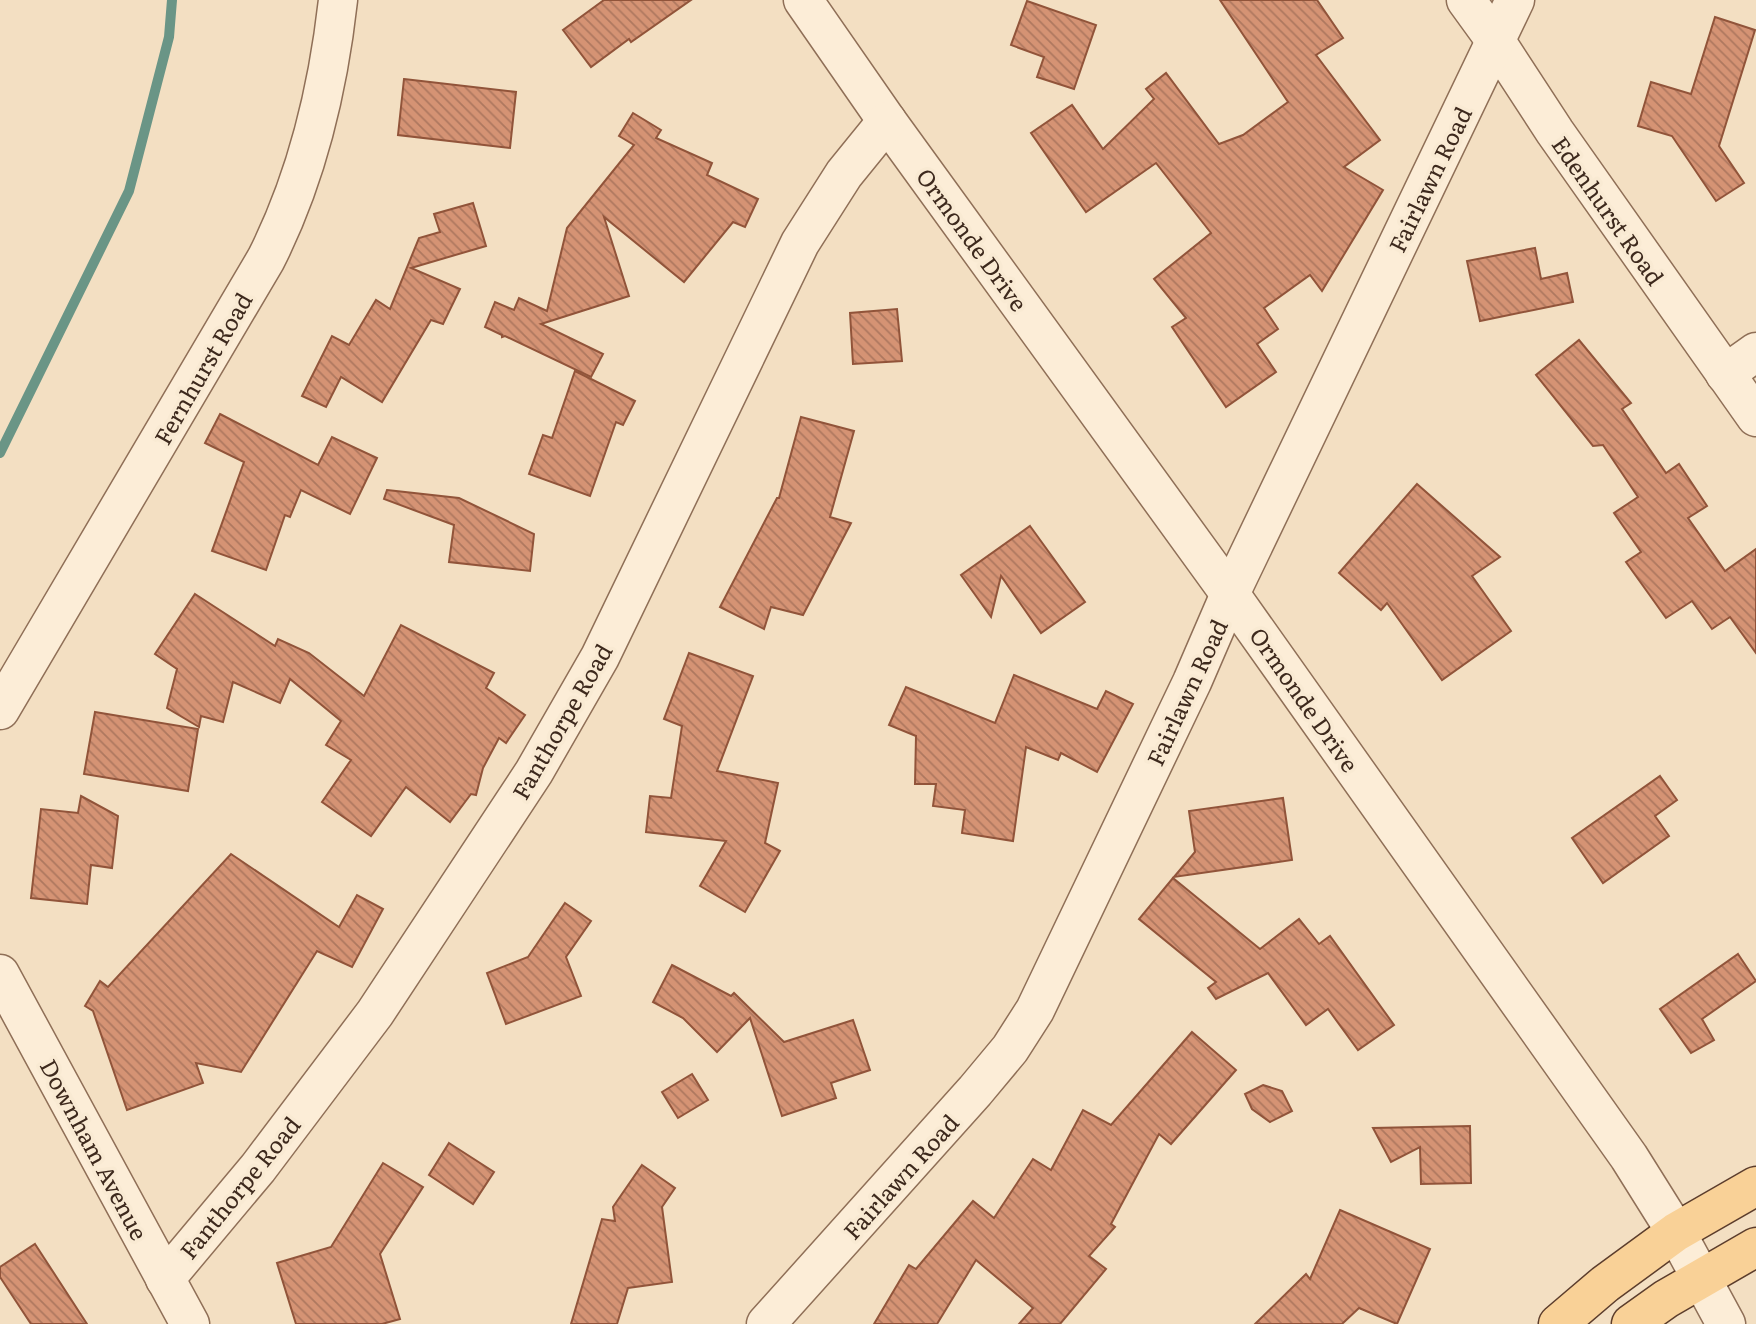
<svg xmlns="http://www.w3.org/2000/svg" width="1756" height="1324" font-family="Literata,serif">
<defs>
<pattern id="building-back-hatch" width="6" height="6" patternUnits="userSpaceOnUse" patternTransform="scale(1.75)"><rect width="6" height="6" fill="#d59374"/><path d="M-1 5l2 2M0 0l6 6M5-1l2 2" fill="none" stroke="#ae785f"/></pattern>
</defs>
<rect width="100%" height="100%" fill="#f3dfc2"/>
<g fill="none" stroke-linecap="round" stroke-linejoin="round">
<path stroke="#6a9586" stroke-width="10" d="M0,453L129,191L169,37L172,0"/>
</g>
<g fill="url(#building-back-hatch)" stroke="#91543a" stroke-width="2">
<path d="M604,0H691L631,42L629,39L591,67L563,30Z"/>
<path d="M1220,0H1317L1343,38L1316,55L1380,140L1344,167L1383,190L1322,291L1310,275L1264,308L1278,329L1257,344L1276,372L1226,407L1172,327L1186,318L1154,279L1211,233L1156,163L1086,212L1031,133L1072,105L1103,149L1154,99L1146,89L1166,73L1219,144L1243,135L1288,102Z"/>
<path d="M1027,1L1096,25L1074,89L1037,77L1044,57L1011,45Z"/>
<path d="M1715,17L1755,30L1719,146L1744,183L1716,201L1672,136L1638,126L1651,82L1691,94Z"/>
<path d="M404,79L516,92L510,148L398,135Z"/>
<path d="M633,113L661,130L656,138L712,163L707,175L758,199L745,227L733,222L684,282L604,217L629,296L541,324L603,354L591,377L505,336L502,337V335L485,327L495,302L514,310L519,298L547,311L567,228L634,145L619,136Z"/>
<path d="M473,203L486,246L411,268L460,289L443,324L431,320L382,402L341,377L326,407L302,396L332,336L349,345L376,300L390,309L419,238L440,232L434,214Z"/>
<path d="M1535,248L1541,279L1567,273L1573,302L1480,321L1467,261Z"/>
<path d="M897,309L902,361L853,364L850,313Z"/>
<path d="M1579,340L1631,403L1622,409L1666,473L1679,464L1707,506L1688,518L1725,571L1756,549V653L1730,617L1712,629L1692,601L1666,618L1626,562L1641,552L1614,513L1638,497L1603,445L1593,446L1536,375Z"/>
<path d="M575,371L635,401L623,425L616,422L590,496L529,474L543,435L552,438Z"/>
<path d="M220,414L318,465L332,437L377,458L350,514L301,490L290,517L285,515L266,570L212,551L244,462L205,443Z"/>
<path d="M801,417L854,431L830,517L851,523L803,615L771,607L764,629L720,607L777,498H779Z"/>
<path d="M1417,484L1500,557L1472,576L1511,631L1442,680L1387,603L1381,610L1339,573Z"/>
<path d="M387,490L459,498L534,534L530,571L449,562L454,525L384,499Z"/>
<path d="M1030,526L1085,602L1041,633L1001,576L991,617L961,575Z"/>
<path d="M195,594L275,646L278,639L309,653L364,696L401,625L494,673L486,688L525,715L506,743L499,738L483,768L476,795L471,794L450,822L406,787L371,836L322,802L351,760L326,745L341,721L290,679L280,703L233,682L223,722L201,716L199,727L167,708L177,669L155,654Z"/>
<path d="M689,653L753,676L717,771L778,783L765,843L780,851L745,912L700,886L726,841L646,832L650,796L671,798L682,726L664,719Z"/>
<path d="M1014,675L1097,709L1106,691L1133,704L1097,772L1061,753L1058,760L1026,747L1013,841L962,833L965,810L933,806L936,784H915L916,736L889,725L906,687L995,723Z"/>
<path d="M95,712L198,729L188,791L84,774Z"/>
<path d="M1660,776L1677,800L1655,816L1669,836L1603,883L1572,838Z"/>
<path d="M81,796L118,816L112,868L91,865L87,904L31,898L41,809L78,813Z"/>
<path d="M1283,798L1292,860L1174,877L1195,852L1189,811Z"/>
<path d="M231,854L339,927L357,895L383,909L352,967L317,951L241,1072L196,1063L203,1083L127,1110L93,1011L85,1006L100,981L108,987Z"/>
<path d="M1173,878L1260,949L1299,919L1319,944L1330,936L1394,1025L1358,1050L1328,1009L1306,1025L1268,973L1216,999L1208,988L1216,982L1139,919Z"/>
<path d="M565,903L591,921L566,957L581,996L506,1024L487,973L528,957Z"/>
<path d="M1738,954L1756,981L1702,1019L1714,1040L1691,1053L1660,1009Z"/>
<path d="M672,965L731,996L734,993L784,1042L853,1020L870,1070L831,1083L836,1098L782,1116L750,1018L717,1052L683,1018L653,1002Z"/>
<path d="M1192,1032L1236,1070L1171,1144L1159,1134L1111,1224L1115,1227L1089,1256L1106,1269L1060,1324H1019L1033,1308L976,1260L937,1324H874L909,1265L916,1269L973,1201L994,1218L1033,1159L1051,1170L1083,1110L1111,1125Z"/>
<path d="M692,1074L708,1100L678,1118L662,1092Z"/>
<path d="M1263,1085L1282,1091L1292,1111L1270,1122L1252,1109L1245,1094Z"/>
<path d="M1470,1126L1471,1183L1421,1184L1420,1147L1391,1162L1373,1128Z"/>
<path d="M449,1143L494,1172L473,1204L429,1175Z"/>
<path d="M383,1163L423,1187L380,1254L400,1319L382,1324H296L277,1263L331,1247Z"/>
<path d="M642,1165L675,1188L662,1207L672,1282L628,1288L617,1324H571L602,1219L615,1221L613,1207Z"/>
<path d="M1340,1210L1430,1249L1397,1324L1359,1308L1342,1324H1255L1306,1274L1310,1279Z"/>
<path d="M35,1244L87,1324H31L0,1277V1267Z"/>
</g>
<g fill="none" stroke-linecap="round" stroke-linejoin="round">
<defs>
<g id="minor">
<path d="M803,0L887,121L1230,594L1629,1157L1676,1232L1726,1324"/>
<path d="M1466,0L1495,40L1555,132L1756,417"/>
<path d="M1725,374L1756,352"/>
<path d="M0,710L266,259C307,178 328,90 338,0"/>
<path d="M0,974L190,1324"/>
<path d="M165,1279L258,1168L375,1013L534,772L600,657L800,243L844,174L887,121"/>
<path d="M766,1324L975,1091L1010,1049L1035,1010L1192,682L1230,594L1515,0"/>
</g>
<g id="major">
<path d="M1558,1324L1605,1284L1676,1232L1756,1186"/>
<path d="M1631,1324L1666,1299L1756,1247"/>
</g>
</defs>
<use href="#minor" stroke="#8f6f57" stroke-width="41"/>
<use href="#major" stroke="#5c3d2c" stroke-width="41"/>
<use href="#minor" stroke="#fcedd7" stroke-width="38"/>
<use href="#major" stroke="#f9d197" stroke-width="38"/>
</g>
<g text-anchor="middle" dominant-baseline="central" stroke-width="7" stroke-linejoin="round" paint-order="stroke">
<g font-size="23" fill="#3d291d" stroke="#f9ead3">
<text transform="translate(1429 179) rotate(-64)">Fairlawn Road</text>
<text transform="translate(1609 210) rotate(55)">Edenhurst Road</text>
<text transform="translate(973 239) rotate(54)">Ormonde Drive</text>
<text transform="translate(202 368) rotate(-60)">Fernhurst Road</text>
<text transform="translate(1186 692) rotate(-65)">Fairlawn Road</text>
<text transform="translate(1305 699) rotate(55)">Ormonde Drive</text>
<text transform="translate(561 721) rotate(-60)">Fanthorpe Road</text>
<text transform="translate(95 1149) rotate(62)">Downham Avenue</text>
<text transform="translate(900 1176) rotate(-48)">Fairlawn Road</text>
<text transform="translate(239 1187) rotate(-51)">Fanthorpe Road</text>
</g>
</g>
</svg>
